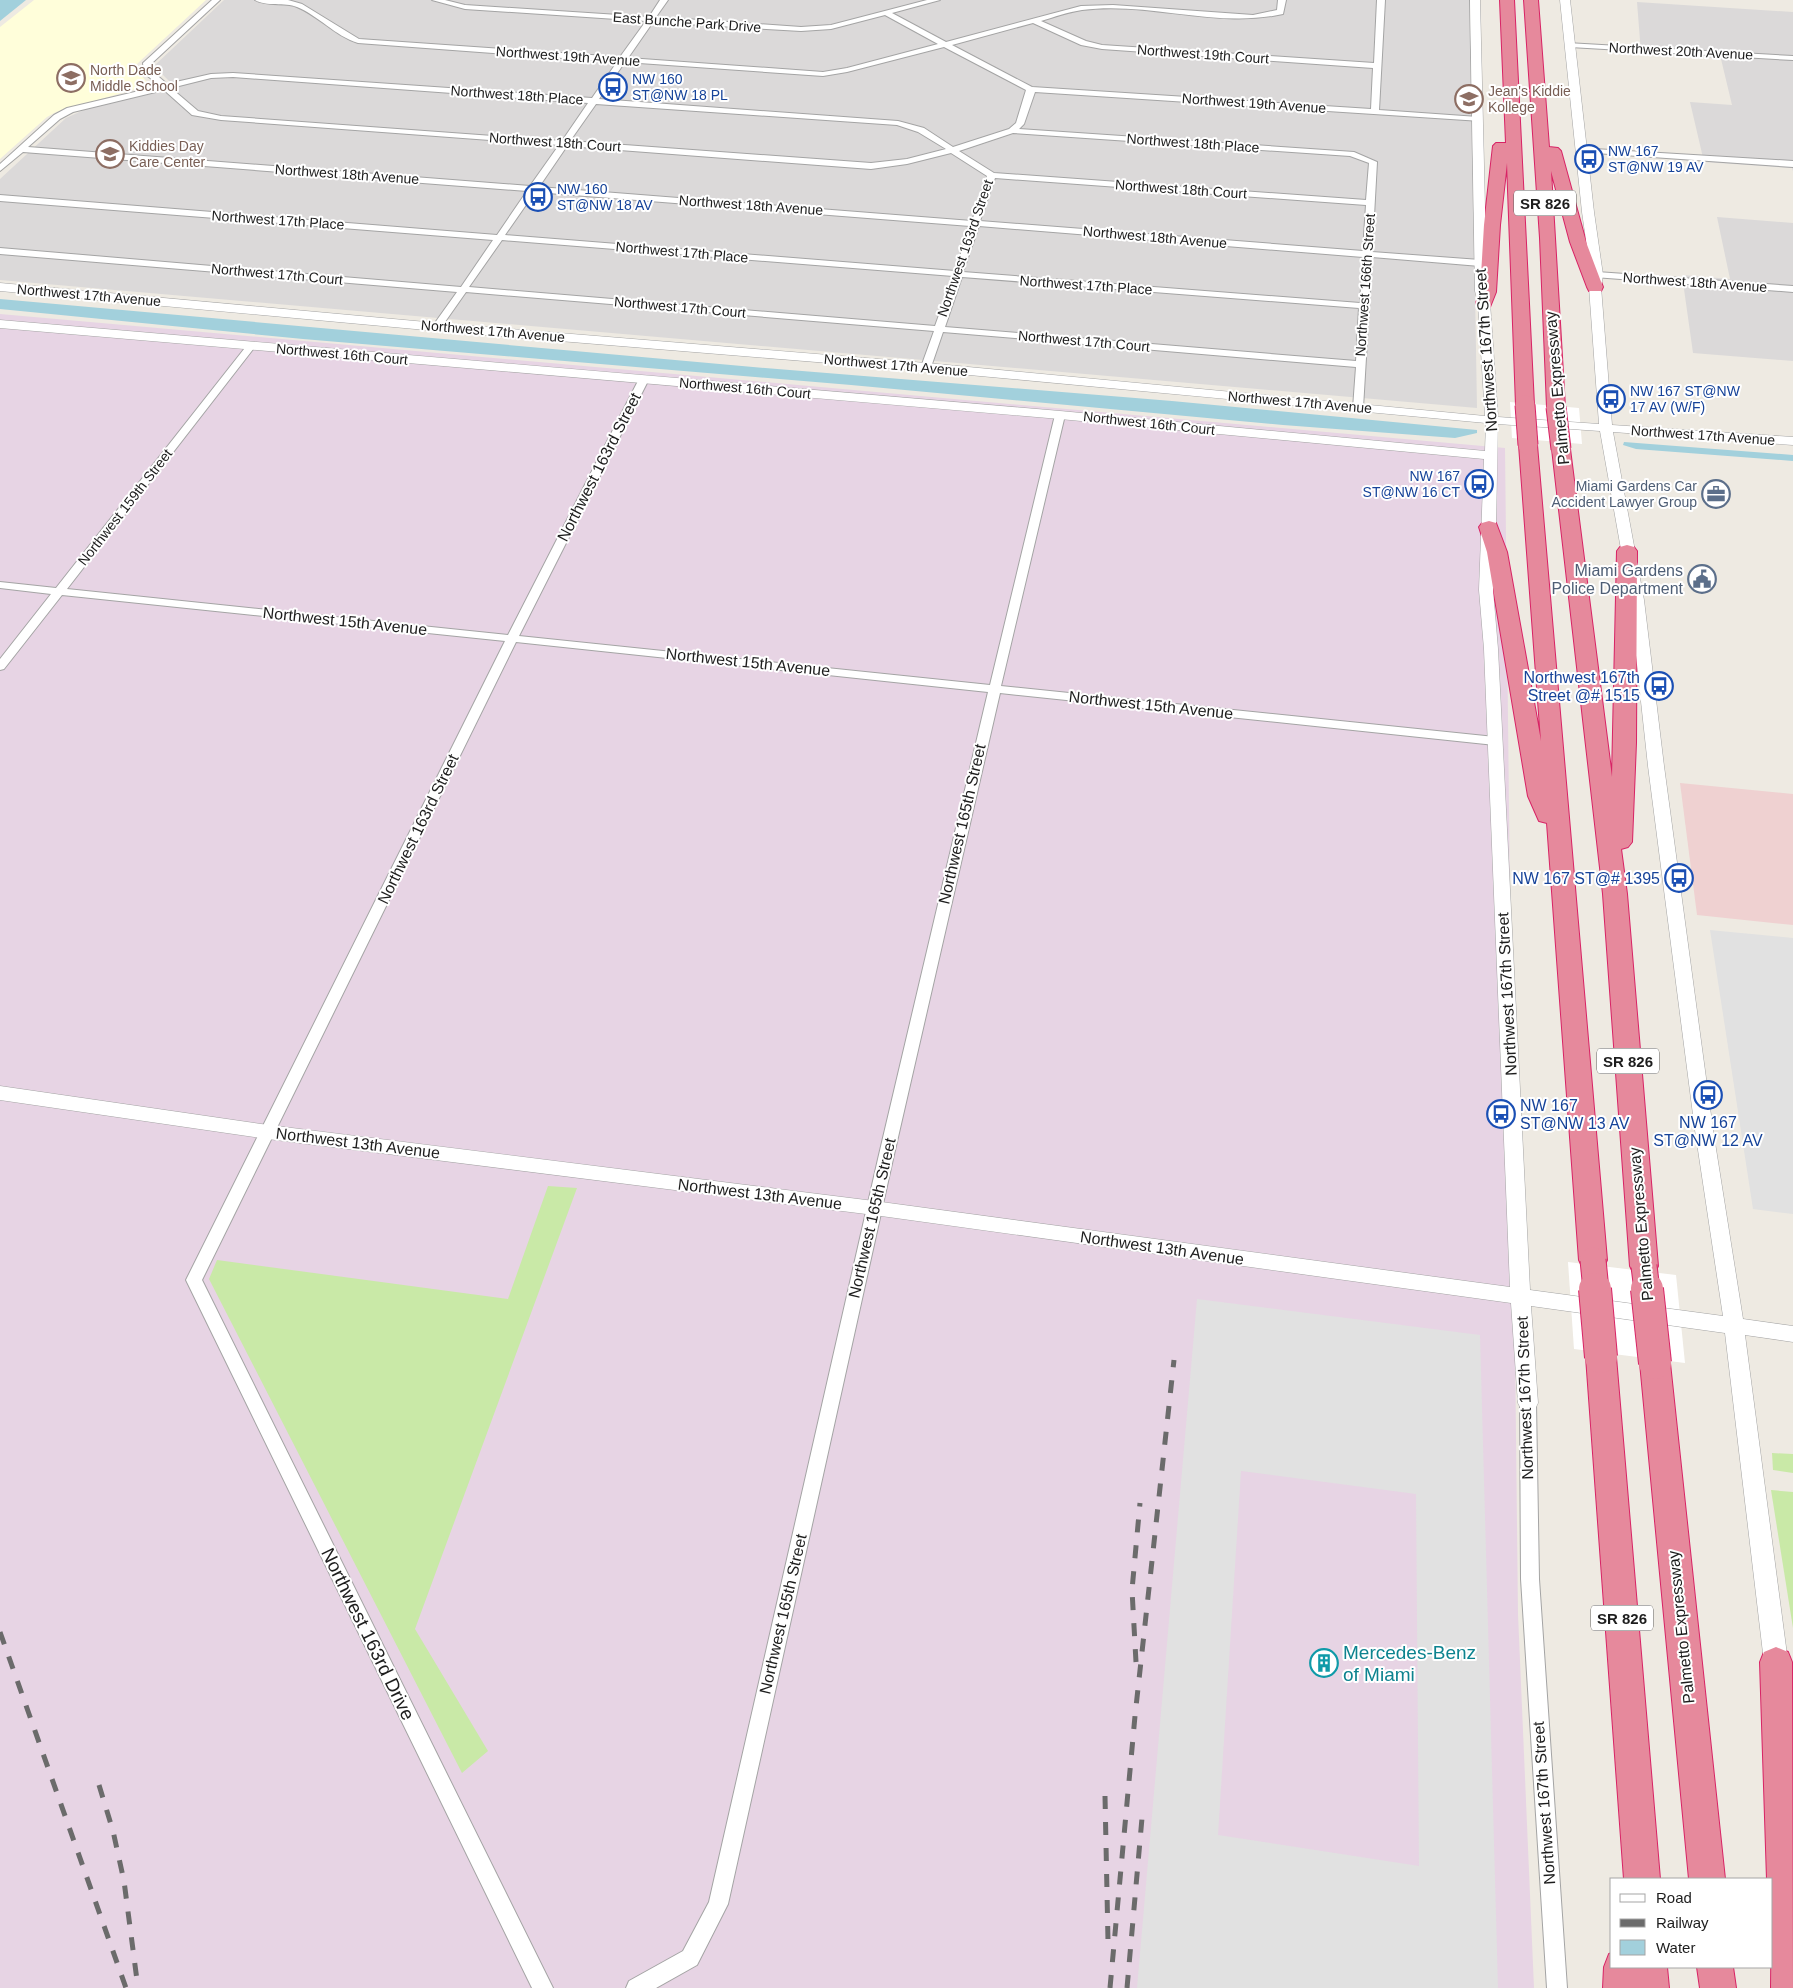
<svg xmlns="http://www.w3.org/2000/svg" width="1793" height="1988" font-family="Arial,sans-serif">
<rect width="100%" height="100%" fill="#eeeae2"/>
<g fill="#dbd9d9">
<path d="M224,0H1470L1477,408L0,280V179L66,118L86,109L176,88L154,66Z"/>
<path d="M1637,2L1793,12V171L1792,168L1704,162L1690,102L1732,105L1721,59L1641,53Z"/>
<path d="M1717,217L1793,223V361L1693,353L1682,275L1730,279Z"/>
</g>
<path fill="#efd1d1" d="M1680,783L1793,794V925L1697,915Z"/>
<path fill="#e7d4e4" d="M0,314L1505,448L1518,1614L1534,1988H0Z"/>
<path fill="#fffeda" d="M34,0H206L137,64L136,70L148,83L146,86L56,112L47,117L0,159V27Z"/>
<g fill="#c9e9a7">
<path d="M548,1186L577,1188L415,1629L488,1751L462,1773L209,1279L217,1260L508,1299Z"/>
<path d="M1772,1453L1793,1454V1473L1773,1470Z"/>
<path d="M1771,1490L1793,1492V1628Z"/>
</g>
<g fill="#e1e1e1" fill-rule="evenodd">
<path d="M1710,930L1793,938V1214L1753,1209Z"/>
<path d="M1197,1299L1480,1335L1498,1988H1137ZM1241,1471L1416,1494L1419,1866L1218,1835Z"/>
</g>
<g fill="#a2d0dc">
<path d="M0,0H26L0,21Z"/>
<path d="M0,299L753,367L1172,401L1477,430V433L1455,438L1283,425L851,385L303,339L0,309Z"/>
<path d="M1624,442L1793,455V461L1636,449L1623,445Z"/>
</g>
<g fill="#fff">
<path d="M1510,402L1579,408L1582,444L1512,438Z"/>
<path d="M1568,1262L1676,1275L1685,1363L1574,1349Z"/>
</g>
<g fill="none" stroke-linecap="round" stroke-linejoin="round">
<defs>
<g id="minor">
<path d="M212,0H220L151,64V70L167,84L211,74L233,73L592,98L617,62L358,43C335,36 319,16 297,7C285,2 266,7 255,0H288L302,4L359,39L620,57L646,21L465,9L432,0H445L465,5L649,17L660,0H668L656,17L801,27L831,25L927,0H940L892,13L946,42L1081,6L1113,5L1253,15L1277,10L1278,0H1286L1283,14C1217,29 1148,1 1082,10C1068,12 1054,17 1041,21L1086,41L1102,45L1374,63L1377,0H1385L1379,110L1478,117H1481V121L1035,92L1024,124L1019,129L1354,152L1377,162L1372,252L1480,260L1485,263L1480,266L1372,257L1363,408L1358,411L1353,408L1356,367L943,332L931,367L926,370L921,367L934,331L466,292L440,329L437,330L432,327L457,292L0,254V248L461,287L493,240L0,201V195L497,235L527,191L23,152L0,171V164L54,115L67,108L160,86L144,73L143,63ZM885,15L938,44L847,68L823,72L628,58L653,22L801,31L831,29ZM1033,23L1081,45L1102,49L1373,68L1371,109L1032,87L952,45ZM944,47L1026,90L1016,123L1009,129L953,147L924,128L898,121L599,99L625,62L823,76L847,72ZM233,77L588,103L562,141L221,116L198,111L171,88L211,78ZM164,90L192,115L221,120L559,145L530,186L28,147L60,119L73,112ZM596,104L897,125L918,132L946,149L907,159L871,163L570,141ZM1013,133L1350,156L1369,163L1366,200L994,173L959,151ZM567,146L871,169L907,164L951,153L987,176L972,221L539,187ZM995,178L1366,205L1363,251L980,221ZM535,192L970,226L955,271L505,235ZM979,226L1363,257L1360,303L963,272ZM502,240L953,276L935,326L469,287ZM962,277L1359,308L1356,361L945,327Z"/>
<path d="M1567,43L1793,56V60L1570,47L1566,45Z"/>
<path d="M1578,148L1793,161V167L1581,152L1577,150Z"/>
<path d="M1597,272L1793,286V292L1594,277V273Z"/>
<path d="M251,343L256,346L254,348L67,589L508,635L639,379L644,376L649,379L519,636L990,685L1055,415L1060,412L1065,415L1001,686L1495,737L1501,741L1495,745L1000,693L893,1159L728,1904L697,1965L656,1988H626L629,1981L683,1951L709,1902L878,1159L988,692L516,642L202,1280L553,1988H532L186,1280L505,641L62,595L4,669L0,670V659L51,594L0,588V582L56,588L248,344Z"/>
<path d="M1528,1396L1534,1398L1536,1403L1539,1579L1567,1988H1547L1521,1579L1520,1403L1522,1398Z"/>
</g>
<path id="tertiary" d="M1470,0H1480L1487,291L1490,303L1498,417L1599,424L1589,287L1591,275L1582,212L1560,0H1570L1594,212L1603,275L1601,287L1612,425L1793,437V445L1613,432L1644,600L1664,766L1713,1130L1743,1319L1793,1326V1342L1745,1335L1789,1670L1785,1677L1777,1680L1769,1677L1765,1670L1725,1333L1531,1306L1538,1403L1535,1409L1528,1411L1521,1409L1518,1403L1511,1303L874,1215L268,1139L0,1100V1086L268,1125L874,1201L1510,1287L1484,649L1479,590L1484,459L1060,419L0,328V320L1060,411L1485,451L1486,423L926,371L437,331L0,291V283L437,323L926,363L1485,416L1478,303L1475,291ZM1498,424L1600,431L1630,600L1648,766L1695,1130L1723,1316L1530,1290L1498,649L1493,590V550L1496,527Z"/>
<g id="motorway">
<path d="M1500,0H1514L1534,405L1531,409L1525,410L1519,409L1516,405L1507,163L1500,225L1496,292L1490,307H1478L1476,303L1480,292L1484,225L1493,146L1496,143H1506Z"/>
<path d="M1524,0H1538L1549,147L1558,148L1561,151L1586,242L1603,287L1601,291H1589L1587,287L1570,242L1551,171L1565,407L1562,411L1556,412L1550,411L1547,407L1540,238Z"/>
<path d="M1528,439L1535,441L1537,445L1607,1260L1603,1268L1593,1271L1583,1268L1579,1260L1547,823L1539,821L1528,796L1487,552L1479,527L1482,523L1489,521L1496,523L1507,552L1541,741L1519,445L1521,441Z"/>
<path d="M1561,443L1568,445L1570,449L1612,777L1617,551L1620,547L1627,545L1634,547L1637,551L1636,743L1632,842L1628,847L1621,849L1627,894L1658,1266L1654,1274L1644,1277L1634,1274L1630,1266L1603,894L1552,449L1554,445Z"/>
<path d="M1601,1345L1611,1349L1616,1357L1660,1879H1624L1586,1357L1591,1349Z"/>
<path d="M1655,1351L1665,1355L1670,1363L1725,1879H1689L1640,1363L1645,1355Z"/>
<path d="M1776,1647L1788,1652L1792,1662L1793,1988H1771L1772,1879H1767L1760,1662L1764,1652Z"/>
<path d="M1612,1953V1967H1667L1669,1988H1603L1604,1967L1609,1954Z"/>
<path d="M1697,1967H1733L1736,1988H1700Z"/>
</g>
</defs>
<use href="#minor" stroke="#a4a4a4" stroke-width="2"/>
<use href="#tertiary" stroke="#a4a4a4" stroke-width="1"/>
<use href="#motorway" stroke="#d82365" stroke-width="2"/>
<use href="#minor" fill="#fff" fill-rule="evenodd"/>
<use href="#tertiary" fill="#fff" fill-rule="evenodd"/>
<use href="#motorway" fill="#e6899c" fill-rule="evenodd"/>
<g stroke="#6b6b6b" stroke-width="5" stroke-dasharray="13 13" stroke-linecap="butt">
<path d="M0,1632L126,1988"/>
<path d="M1136,1662L1132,1590L1140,1503"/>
<path d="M99,1785L113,1831L124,1881L138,1988"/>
<path d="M1105,1796L1108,1941"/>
<path d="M1110,1988L1135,1716L1174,1360"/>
<path d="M1127,1988L1142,1818"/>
</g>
<defs>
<g id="motorway-bridge-far2">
<path d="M1525,405L1528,445"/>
<path d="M1556,407L1561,449"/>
</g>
<g id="motorway-bridge-far1">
<path d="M1593,1260L1596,1290"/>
<path d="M1644,1266L1647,1290"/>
</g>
<g id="motorway-bridge">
<path d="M1595,1289L1601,1357"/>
<path d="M1647,1289L1655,1363"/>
</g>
</defs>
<use href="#motorway-bridge-far2" stroke="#d82365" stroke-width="21" stroke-linecap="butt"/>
<use href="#motorway-bridge-far1" stroke="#d82365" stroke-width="27" stroke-linecap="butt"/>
<use href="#motorway-bridge" stroke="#d82365" stroke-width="34" stroke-linecap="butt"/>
<use href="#motorway-bridge-far2" stroke="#e6899c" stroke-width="19"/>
<use href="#motorway-bridge-far1" stroke="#e6899c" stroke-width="25"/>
<use href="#motorway-bridge" stroke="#e6899c" stroke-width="32"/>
</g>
<defs>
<symbol id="school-ring" viewBox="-11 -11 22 22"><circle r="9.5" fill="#fff" stroke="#8d6e63" stroke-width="1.5"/><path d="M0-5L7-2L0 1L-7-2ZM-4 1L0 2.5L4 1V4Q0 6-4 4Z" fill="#8d6e63"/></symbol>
<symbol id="bus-ring" viewBox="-11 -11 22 22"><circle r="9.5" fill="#fff" stroke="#1a4fb4" stroke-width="1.5"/><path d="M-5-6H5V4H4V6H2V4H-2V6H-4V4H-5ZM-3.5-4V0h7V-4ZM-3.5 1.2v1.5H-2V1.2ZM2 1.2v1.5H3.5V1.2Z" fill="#1a4fb4"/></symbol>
<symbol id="office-ring" viewBox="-11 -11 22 22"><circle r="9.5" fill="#fff" stroke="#5c6f8a" stroke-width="1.5"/><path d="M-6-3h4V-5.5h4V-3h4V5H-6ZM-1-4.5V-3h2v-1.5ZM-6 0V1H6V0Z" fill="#5c6f8a"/></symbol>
<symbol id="civic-ring" viewBox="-11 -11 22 22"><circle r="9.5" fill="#fff" stroke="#5c6f8a" stroke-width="1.5"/><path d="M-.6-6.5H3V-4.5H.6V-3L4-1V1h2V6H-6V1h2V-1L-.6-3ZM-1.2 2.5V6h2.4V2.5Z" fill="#5c6f8a"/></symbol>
<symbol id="building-ring" viewBox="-11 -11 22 22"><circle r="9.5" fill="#fff" stroke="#0f9aa8" stroke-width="1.5"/><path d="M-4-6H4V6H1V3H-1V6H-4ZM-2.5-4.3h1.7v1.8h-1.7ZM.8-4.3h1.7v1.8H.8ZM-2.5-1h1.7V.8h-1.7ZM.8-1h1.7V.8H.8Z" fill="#0f9aa8"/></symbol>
</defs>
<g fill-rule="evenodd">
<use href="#school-ring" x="55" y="62" width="32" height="32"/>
<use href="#bus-ring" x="597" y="71" width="32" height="32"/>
<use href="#school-ring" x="1453" y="83" width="32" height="32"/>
<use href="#school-ring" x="94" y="138" width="32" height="32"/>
<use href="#bus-ring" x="1573" y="143" width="32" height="32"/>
<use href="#bus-ring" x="522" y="181" width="32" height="32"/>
<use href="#bus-ring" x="1595" y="383" width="32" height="32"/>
<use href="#bus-ring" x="1463" y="468" width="32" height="32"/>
<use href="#office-ring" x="1700" y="478" width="32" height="32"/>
<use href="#civic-ring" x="1686" y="563" width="32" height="32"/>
<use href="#bus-ring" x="1643" y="670" width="32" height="32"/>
<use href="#bus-ring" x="1663" y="862" width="32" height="32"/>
<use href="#bus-ring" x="1692" y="1079" width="32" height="32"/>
<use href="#bus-ring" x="1485" y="1098" width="32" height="32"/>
<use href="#building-ring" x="1308" y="1647" width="32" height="32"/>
</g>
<g text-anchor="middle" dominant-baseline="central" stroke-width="4" stroke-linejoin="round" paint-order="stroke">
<g font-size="14" fill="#1d1d1d" stroke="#fff">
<text transform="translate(687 22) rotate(4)">East Bunche Park Drive</text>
<text transform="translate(1681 51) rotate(3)">Northwest 20th Avenue</text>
<text transform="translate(1203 54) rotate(4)">Northwest 19th Court</text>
<text transform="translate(568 56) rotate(4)">Northwest 19th Avenue</text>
<text transform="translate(517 95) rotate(4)">Northwest 18th Place</text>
<text transform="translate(1254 103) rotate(4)">Northwest 19th Avenue</text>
<text transform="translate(555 142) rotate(4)">Northwest 18th Court</text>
<text transform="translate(1193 143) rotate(4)">Northwest 18th Place</text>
<text transform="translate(347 174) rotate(4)">Northwest 18th Avenue</text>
<text transform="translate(1181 189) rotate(4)">Northwest 18th Court</text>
<text transform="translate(751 205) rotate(4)">Northwest 18th Avenue</text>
<text transform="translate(278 220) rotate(4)">Northwest 17th Place</text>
<text transform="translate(1155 237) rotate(5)">Northwest 18th Avenue</text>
<text transform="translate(965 248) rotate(-71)">Northwest 163rd Street</text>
<text transform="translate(682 252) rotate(5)">Northwest 17th Place</text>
<text transform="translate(277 274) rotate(5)">Northwest 17th Court</text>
<text transform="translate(1695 282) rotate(4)">Northwest 18th Avenue</text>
<text transform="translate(1086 285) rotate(4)">Northwest 17th Place</text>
<text transform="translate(1365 285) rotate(-86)">Northwest 166th Street</text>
<text transform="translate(89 295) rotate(5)">Northwest 17th Avenue</text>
<text transform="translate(680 307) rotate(5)">Northwest 17th Court</text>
<text transform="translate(493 331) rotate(5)">Northwest 17th Avenue</text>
<text transform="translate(1084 341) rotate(5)">Northwest 17th Court</text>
<text transform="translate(342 354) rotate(5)">Northwest 16th Court</text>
<text transform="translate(896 365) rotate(5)">Northwest 17th Avenue</text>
<text transform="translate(745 388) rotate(5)">Northwest 16th Court</text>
<text transform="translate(1300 402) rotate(5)">Northwest 17th Avenue</text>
<text transform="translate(1149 423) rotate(6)">Northwest 16th Court</text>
<text transform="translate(1703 435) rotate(4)">Northwest 17th Avenue</text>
<text transform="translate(125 507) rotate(-52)">Northwest 159th Street</text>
</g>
<g font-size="14" fill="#785e54" stroke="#fff" text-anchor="start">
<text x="90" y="70">North Dade<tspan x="90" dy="16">Middle School</tspan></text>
<text x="1488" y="91">Jean's Kiddie<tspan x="1488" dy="16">Kollege</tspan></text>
<text x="129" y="146">Kiddies Day<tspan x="129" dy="16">Care Center</tspan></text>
</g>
<g font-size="14" fill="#164399" stroke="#fff" text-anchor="start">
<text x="632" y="79">NW 160<tspan x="632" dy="16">ST@NW 18 PL</tspan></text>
<text x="1608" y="151">NW 167<tspan x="1608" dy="16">ST@NW 19 AV</tspan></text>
<text x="557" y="189">NW 160<tspan x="557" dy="16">ST@NW 18 AV</tspan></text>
<text x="1630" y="391">NW 167 ST@NW<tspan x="1630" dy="16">17 AV (W/F)</tspan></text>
<text x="1460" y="476" text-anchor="end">NW 167<tspan x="1460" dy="16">ST@NW 16 CT</tspan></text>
</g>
<g font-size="14" fill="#4e5e75" stroke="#fff" text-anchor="end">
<text x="1697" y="486">Miami Gardens Car<tspan x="1697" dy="16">Accident Lawyer Group</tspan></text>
</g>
<g fill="#fff" stroke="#616161" stroke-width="1">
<rect x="1514" y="190.5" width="62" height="25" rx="4"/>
<rect x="1597" y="1048.5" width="62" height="25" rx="4"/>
<rect x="1591" y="1605.5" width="62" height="25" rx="4"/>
</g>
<g font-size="15" font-weight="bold" fill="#1d1d1d">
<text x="1545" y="203">SR 826</text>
<text x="1628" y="1061">SR 826</text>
<text x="1622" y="1618">SR 826</text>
</g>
<g font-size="16" fill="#1d1d1d" stroke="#fff">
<text transform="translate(1486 350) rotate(-94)">Northwest 167th Street</text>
<text transform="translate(1557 388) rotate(-95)">Palmetto Expressway</text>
<text transform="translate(599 467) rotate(-63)">Northwest 163rd Street</text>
<text transform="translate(345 621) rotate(6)">Northwest 15th Avenue</text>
<text transform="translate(748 662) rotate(6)">Northwest 15th Avenue</text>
<text transform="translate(1151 705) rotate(6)">Northwest 15th Avenue</text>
<text transform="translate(962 824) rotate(-77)">Northwest 165th Street</text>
<text transform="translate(418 829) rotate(-64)">Northwest 163rd Street</text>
<text transform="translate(1507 994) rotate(-93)">Northwest 167th Street</text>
<text transform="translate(358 1143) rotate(7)">Northwest 13th Avenue</text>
<text transform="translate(760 1194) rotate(7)">Northwest 13th Avenue</text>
<text transform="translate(872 1218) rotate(-77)">Northwest 165th Street</text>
<text transform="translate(1641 1224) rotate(-95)">Palmetto Expressway</text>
<text transform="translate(1162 1248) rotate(8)">Northwest 13th Avenue</text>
<text transform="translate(1525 1398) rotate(-92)">Northwest 167th Street</text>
<text transform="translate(783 1614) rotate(-77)">Northwest 165th Street</text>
<text transform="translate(1681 1627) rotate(-96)">Palmetto Expressway</text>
<text transform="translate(1544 1803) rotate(-94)">Northwest 167th Street</text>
</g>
<g font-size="16" fill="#4e5e75" stroke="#fff" text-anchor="end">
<text x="1683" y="570">Miami Gardens<tspan x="1683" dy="18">Police Department</tspan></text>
</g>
<g font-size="16" fill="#164399" stroke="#fff" text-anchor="end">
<text x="1640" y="677">Northwest 167th<tspan x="1640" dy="18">Street @# 1515</tspan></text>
<text x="1660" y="878">NW 167 ST@# 1395</text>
<text x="1520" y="1105" text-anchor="start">NW 167<tspan x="1520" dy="18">ST@NW 13 AV</tspan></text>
<text x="1708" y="1122" text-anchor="middle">NW 167<tspan x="1708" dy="18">ST@NW 12 AV</tspan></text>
</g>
<g font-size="19" fill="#1d1d1d" stroke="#fff">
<text transform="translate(368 1634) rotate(64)">Northwest 163rd Drive</text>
</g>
<g font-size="19" fill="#0d838f" stroke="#fff" text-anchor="start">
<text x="1343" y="1652">Mercedes-Benz<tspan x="1343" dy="22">of Miami</tspan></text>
</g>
</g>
<rect x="1610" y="1878" width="162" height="90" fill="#ffffff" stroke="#a5a5a5"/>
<rect x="1620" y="1894" width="25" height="8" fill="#ffffff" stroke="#a5a5a5"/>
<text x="1656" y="1903" font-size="15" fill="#1d1d1d">Road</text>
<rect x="1620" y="1919" width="25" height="8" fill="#6b6b6b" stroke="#a5a5a5"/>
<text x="1656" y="1928" font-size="15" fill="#1d1d1d">Railway</text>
<rect x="1620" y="1940" width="25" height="15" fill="#a2d0dc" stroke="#a5a5a5"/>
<text x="1656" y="1953" font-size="15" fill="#1d1d1d">Water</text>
</svg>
